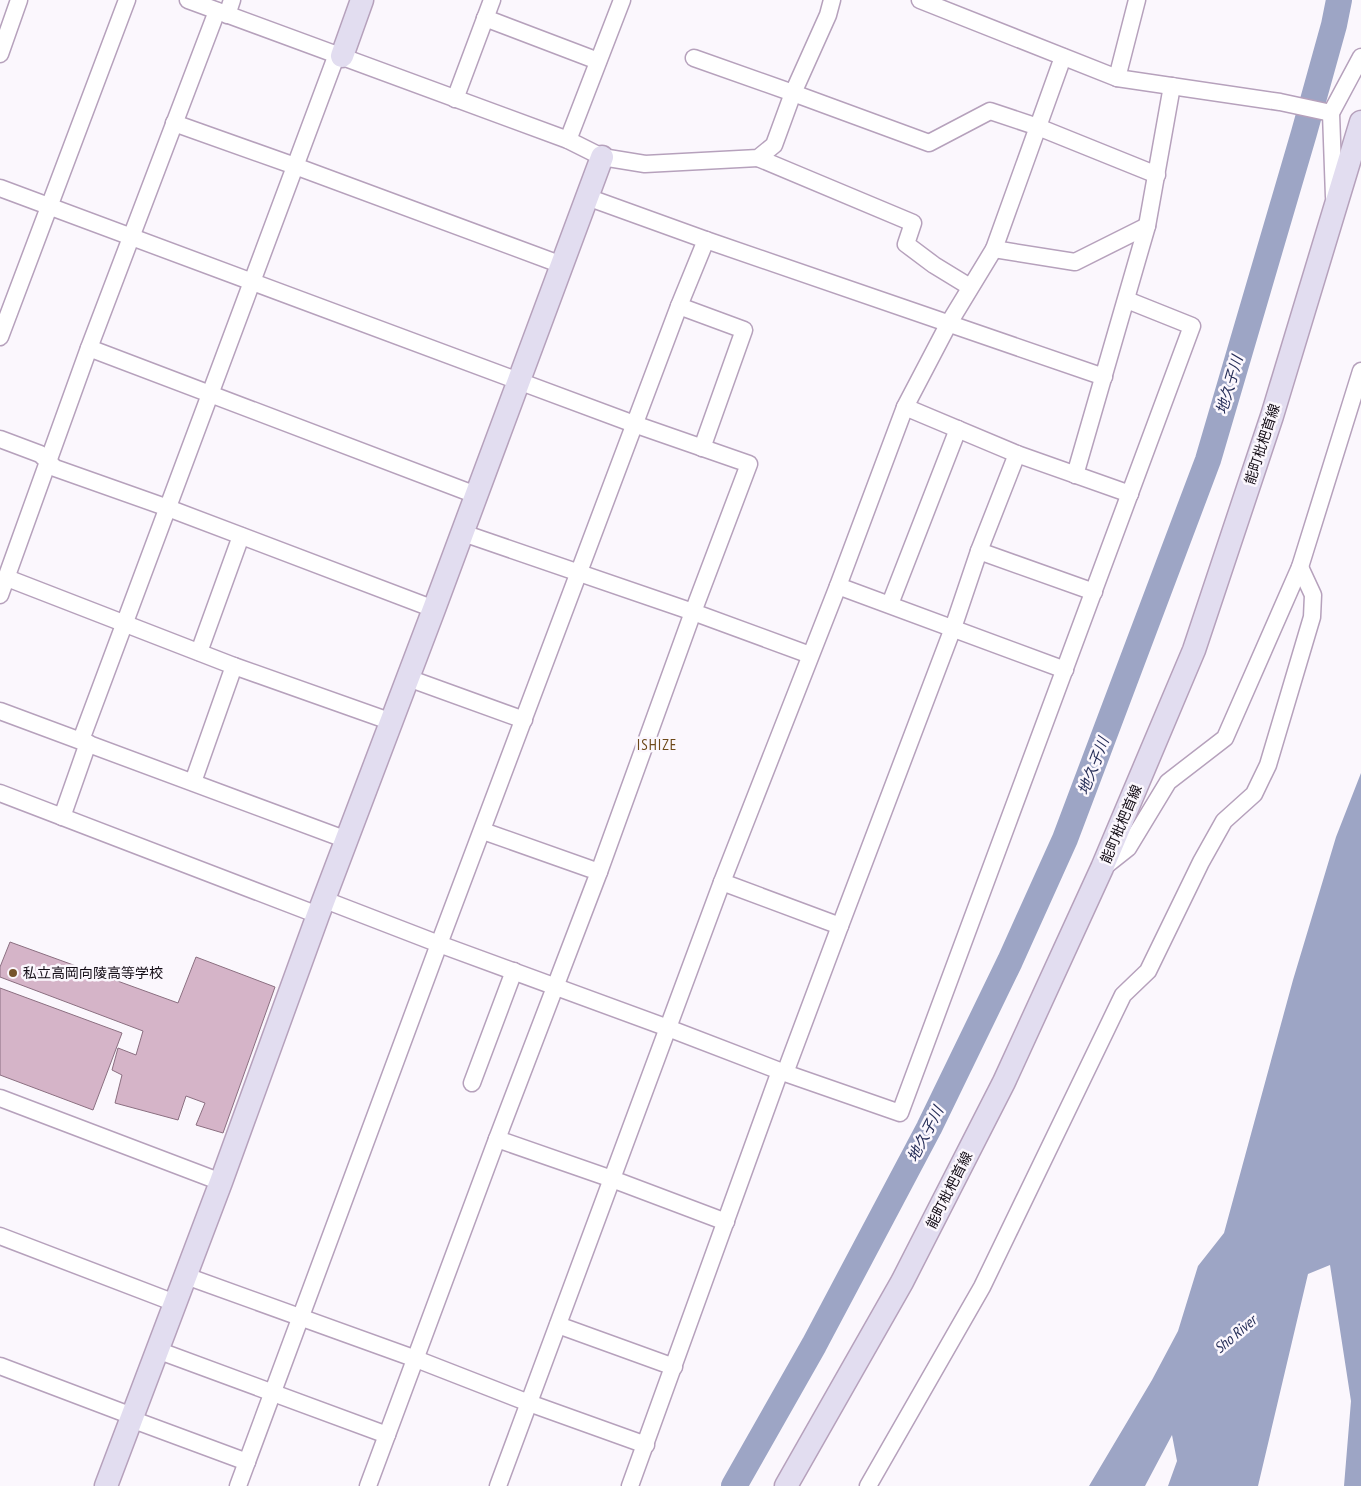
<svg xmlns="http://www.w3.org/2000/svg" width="1361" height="1486" font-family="'PT Sans Narrow','Noto Sans JP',sans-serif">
<rect width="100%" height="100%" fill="#fbf7fd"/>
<path fill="#9da5c5" d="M1361,773V1486H1344L1351,1401L1330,1265L1308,1274L1258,1486H1168L1177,1461L1172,1435L1145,1486H1089L1152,1380L1178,1331L1198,1266L1224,1233L1293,980L1336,837Z"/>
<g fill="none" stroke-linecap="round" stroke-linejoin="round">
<path stroke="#9da5c5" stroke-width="26" d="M734,1486L814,1345L929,1128L1010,961L1065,839L1208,460L1304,133L1334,25L1339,0"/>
</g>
<g fill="#d5b4c8" stroke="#8b6f81">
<path d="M10,942L178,1003L196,957L275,987L223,1133L196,1125L205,1103L186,1096L178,1120L115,1103L122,1075L112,1070L118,1048L136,1055L143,1031L0,977V967Z"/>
<path d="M0,988L122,1033L93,1110L0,1075Z"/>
</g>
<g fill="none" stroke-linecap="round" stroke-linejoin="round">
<defs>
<g id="street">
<path d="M188,0L568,140L602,157L645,164L758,158L774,145L793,93L828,15L832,0"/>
<path d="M920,0L1117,78L1280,102L1331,113"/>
<path d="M227,15L232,0"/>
<path d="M485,18L598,61"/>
<path d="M0,54L19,0"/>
<path d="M694,58L793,93L929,143L990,111L1038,127L1157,175"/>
<path d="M1117,78L1137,0"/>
<path d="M455,99L492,0"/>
<path d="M174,123L295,166L562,265"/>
<path d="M568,140L622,0"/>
<path d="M758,158L913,223L906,244L934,265L970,287"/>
<path d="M0,188L634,424L749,464L693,612L599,872"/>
<path d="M587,197L706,240L1104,377"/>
<path d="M1334,197L1331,113L1361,57"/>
<path d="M994,249L1075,262L1147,226"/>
<path d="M679,306L744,330L702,448"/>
<path d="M0,337L127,0"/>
<path d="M89,348L476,495"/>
<path d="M905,407L1017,454L1130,494"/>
<path d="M0,439L40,454L55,468L168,508L434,609"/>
<path d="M1075,475L1147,226L1172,86"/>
<path d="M463,533L693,612L810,655"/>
<path d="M979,551L1094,592"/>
<path d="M7,578L234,666L392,722"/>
<path d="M838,586L1065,670"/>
<path d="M0,595L89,348L217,11"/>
<path d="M890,604L958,429"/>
<path d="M199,652L241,536"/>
<path d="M408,678L524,720"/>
<path d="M0,711L347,840"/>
<path d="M81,740L337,54"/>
<path d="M193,782L234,666"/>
<path d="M0,793L318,915"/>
<path d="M62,817L88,743"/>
<path d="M1104,867L1128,848L1168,782L1225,738L1300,567L1361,371"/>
<path d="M722,882L840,926L785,1073"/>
<path d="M325,900L439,944L668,1028L785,1073L900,1113L1192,326L1127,300"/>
<path d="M840,926L953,628L979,551L1017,454"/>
<path d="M472,1083L514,971"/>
<path d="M0,1098L221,1182"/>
<path d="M497,1139L612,1179L726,1222"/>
<path d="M0,1236L175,1303"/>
<path d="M186,1276L416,1359L529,1403L646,1445"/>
<path d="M558,1325L674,1367"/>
<path d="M157,1350L387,1435"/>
<path d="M0,1366L132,1416"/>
<path d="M131,1419L247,1462"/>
<path d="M238,1486L439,944L679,306L706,240"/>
<path d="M368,1486L497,1139L599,872L483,831"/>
<path d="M498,1486L722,882L838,586L905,407L949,323L994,249L1063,57"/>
<path d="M630,1486L780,1071"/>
<path d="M868,1486L982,1287L1123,995L1148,971L1201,862L1224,821L1254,794L1268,765L1312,617L1313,595L1300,567"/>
</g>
<g id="secondary">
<path d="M342,56L362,0"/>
<path d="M106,1486L221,1182L318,915L434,609L602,157"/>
<path d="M786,1486L902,1282L1004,1082L1102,868L1194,650L1272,416L1361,122"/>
</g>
</defs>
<use href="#street" stroke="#b6a1bc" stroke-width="19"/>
<use href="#secondary" stroke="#b6a1bc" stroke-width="25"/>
<use href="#street" stroke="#fff" stroke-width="16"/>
<use href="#secondary" stroke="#e2ddf0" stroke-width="22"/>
</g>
<circle fill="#76542c" stroke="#fbf7fd" stroke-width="2" cx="13" cy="973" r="5"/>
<g text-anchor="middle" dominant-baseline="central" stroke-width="5" stroke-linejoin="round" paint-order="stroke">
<g font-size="14" fill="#130c15" stroke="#fbf7fd">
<text transform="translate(1262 444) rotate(-72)">能町枇杷首線</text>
<text transform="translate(1121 824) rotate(-67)">能町枇杷首線</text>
<text transform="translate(949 1190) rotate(-63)">能町枇杷首線</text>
</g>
<g font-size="14" fill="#130c15" stroke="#fbf7fd" text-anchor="start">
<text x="23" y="973">私立高岡向陵高等学校</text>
</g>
<g font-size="15" font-style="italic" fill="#262e58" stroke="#fbf7fd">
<text transform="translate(1229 385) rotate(-74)">地久子川</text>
<text transform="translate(1093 766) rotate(-69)">地久子川</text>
<text transform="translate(925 1134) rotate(-63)">地久子川</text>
<text transform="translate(1235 1334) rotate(-40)">Sho River</text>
</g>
<g font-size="15" letter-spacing="1" fill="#6d4819" stroke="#fbf7fd">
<text x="657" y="744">ISHIZE</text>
</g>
</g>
</svg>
